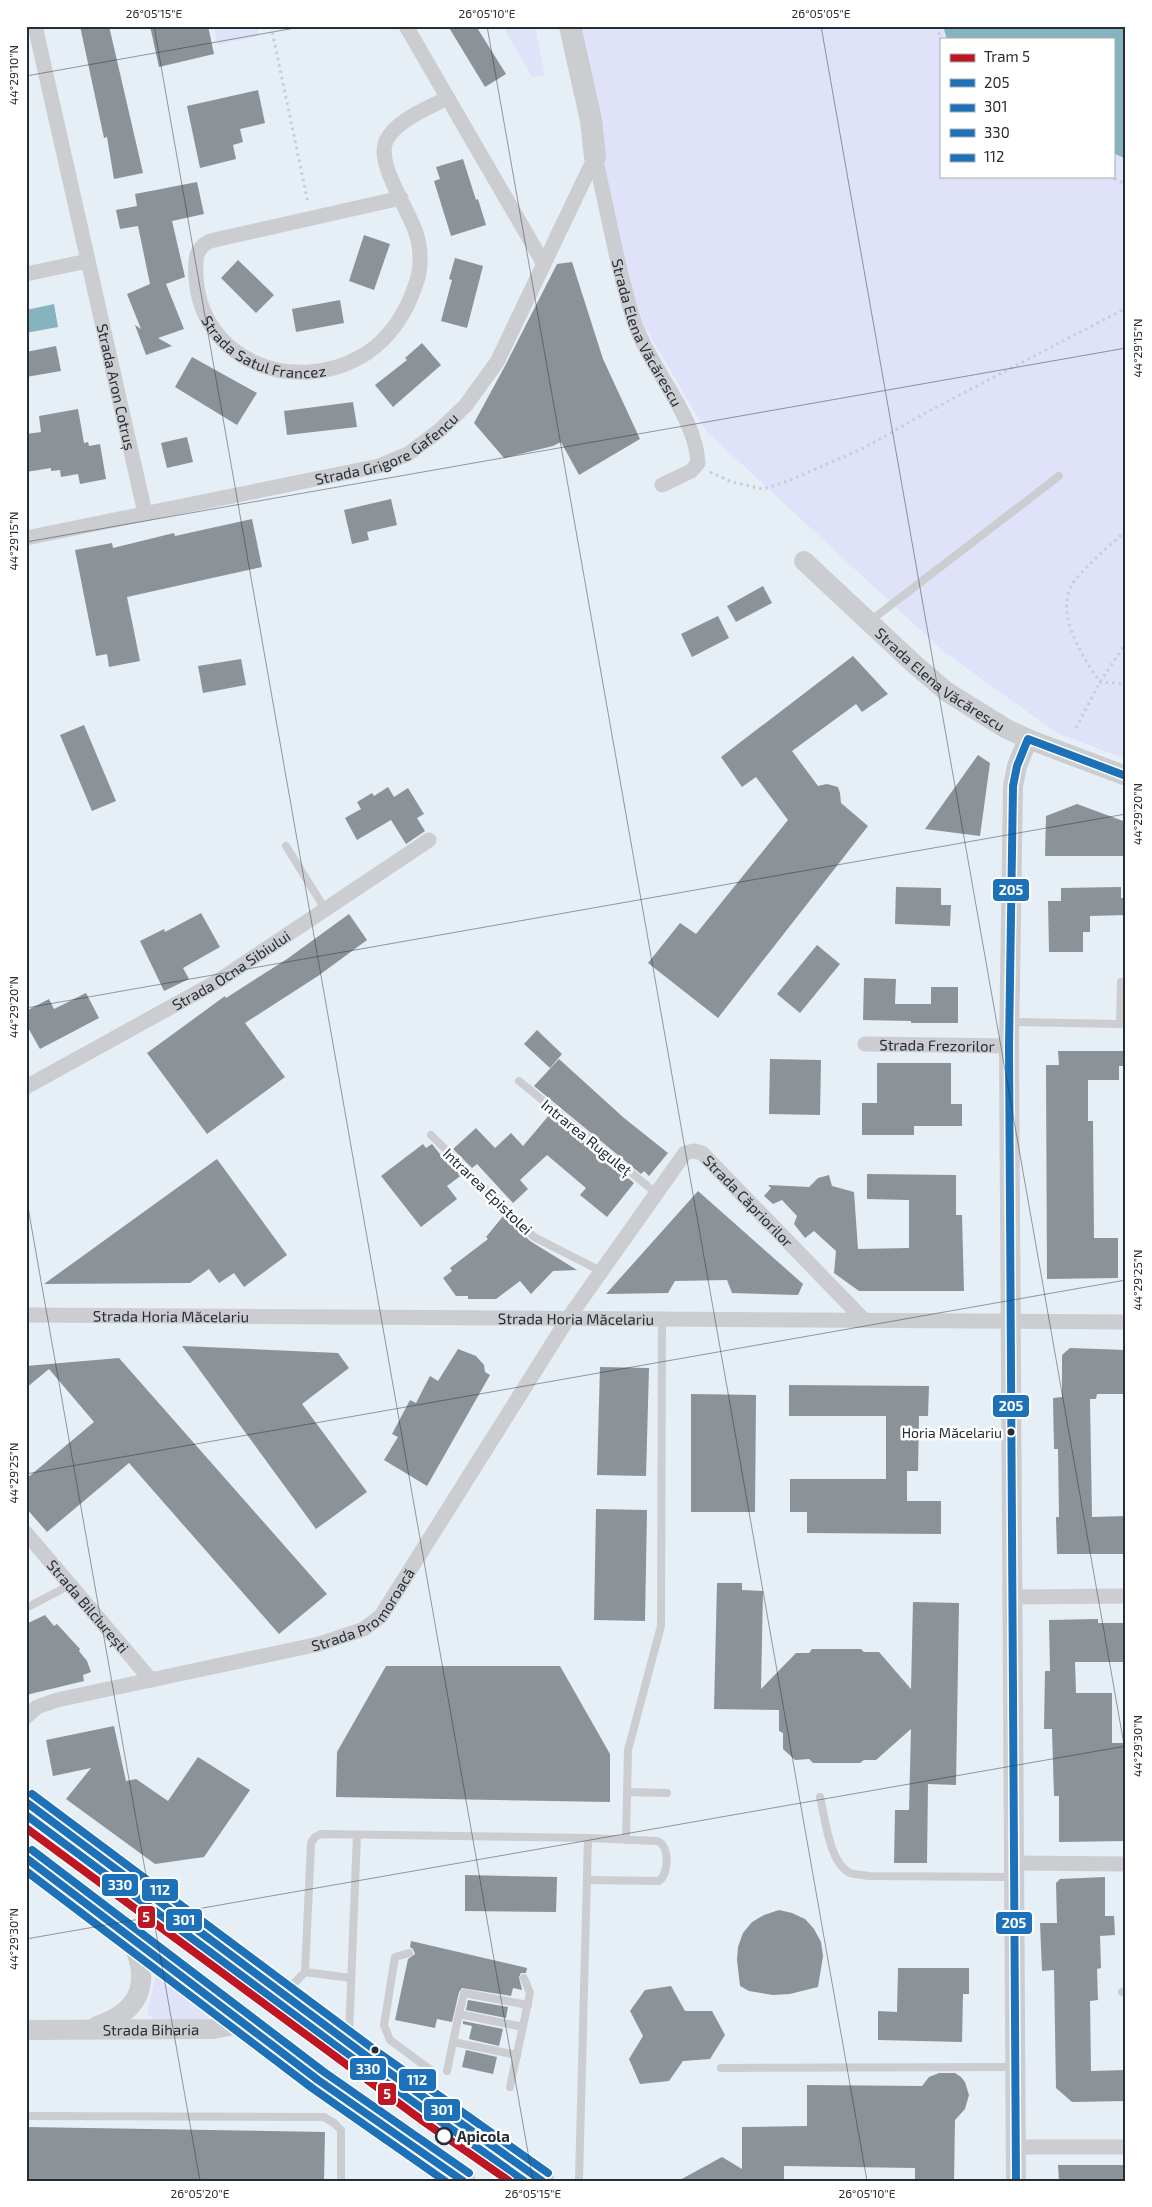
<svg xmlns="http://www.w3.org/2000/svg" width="1152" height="2207" font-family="'Exo 2',sans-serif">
<rect width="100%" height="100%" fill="#e6eef6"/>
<g fill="#e0e2fa">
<path d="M214,26H257L259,36L218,45Z"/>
<path d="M503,26H535L545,75L532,77Z"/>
<path d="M570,26H943L947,39H941V176H1113V153L1126,159V759L1057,733L943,651L706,431L645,327L615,238Z"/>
<path d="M157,1971L209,2013L206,2020L153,2019L147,2013Z"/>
</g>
<g fill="#85b4be">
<path d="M943,26H1126V159L1113,153V39H947Z"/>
<path d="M54,304L58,327L26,333V310Z"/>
</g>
<g fill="#8b9398">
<path d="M80,26H109L143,173L114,179L107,137L104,138Z"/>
<path d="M150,26H208L214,54L159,67Z"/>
<path d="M448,26H476L506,74L485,87Z"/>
<path d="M258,90L265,123L240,129L243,142L233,145L236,159L200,168L187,106Z"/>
<path d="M463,159L476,200L478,199L486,225L451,236L434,181L440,179L436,167Z"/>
<path d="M197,182L204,214L172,221L185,277L166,284L184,329L158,338L172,346L146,355L135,325L141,329L127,294L150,284L138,226L120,229L116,210L137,206L135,194Z"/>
<path d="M364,235L390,244L374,290L349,281Z"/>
<path d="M455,258L483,266L467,328L441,321L452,280L449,279Z"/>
<path d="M238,260L274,295L256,313L221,278Z"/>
<path d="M572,262L603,359L640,439L579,475L561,442L553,446L504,458L474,423L505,366L557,264Z"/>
<path d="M340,300L344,323L296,332L292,309Z"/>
<path d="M422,343L441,365L393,407L375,385L407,360L405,358Z"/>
<path d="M56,346L61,371L26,377V352Z"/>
<path d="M192,357L257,393L237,425L175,387Z"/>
<path d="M353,402L357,427L287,435L284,411Z"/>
<path d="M78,409L84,443L88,442L89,446L100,444L106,479L80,484L78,474L61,477L60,470L51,471V468L26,472V434L41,432L39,416Z"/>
<path d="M187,437L193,462L167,468L161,443Z"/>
<path d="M391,499L397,525L367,532L369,540L352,544L344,510Z"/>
<path d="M252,519L262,567L127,597L140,661L109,667L107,654L96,656L75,550L112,543L113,548L174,533L175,536Z"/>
<path d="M763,586L772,603L736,622L727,606Z"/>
<path d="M718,616L729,638L692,657L681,634Z"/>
<path d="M853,656L888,694L862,712L856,704L792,751L818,786L827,784L838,787L840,793L841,803L868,826L718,1018L648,963L680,923L696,934L788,820L756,777L742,787L721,757Z"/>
<path d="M241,659L246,685L203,693L198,666Z"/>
<path d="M84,725L116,801L92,811L60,735Z"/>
<path d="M978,755L990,763L980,836L925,829Z"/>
<path d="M388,787L394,797L408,788L424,814L417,818L425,831L406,844L391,820L357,840L345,818L361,809L357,802L372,793L374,796Z"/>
<path d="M1077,804L1126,822V856H1045L1046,816Z"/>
<path d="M896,887L941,888V905H951L950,926L895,924Z"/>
<path d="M1121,887V898H1126V915L1090,916V932H1083V952H1049L1048,901H1061V888Z"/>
<path d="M201,913L220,947L183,968L189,979L164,991L140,941L164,929L165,932Z"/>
<path d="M349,914L367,940L318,976L245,1023L285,1077L207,1134L147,1053L225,996L226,998L287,959Z"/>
<path d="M817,945L840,964L800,1013L777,994Z"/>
<path d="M864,978L896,979L895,1004H931V987H958V1023H911V1021L863,1020Z"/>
<path d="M86,993L99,1018L40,1049L26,1024V1011L49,999L54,1009Z"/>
<path d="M537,1030L562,1054L550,1068L524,1044Z"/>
<path d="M1058,1051H1126V1066H1119V1080H1088V1121H1093L1094,1238H1118V1278L1047,1279L1046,1065H1059Z"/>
<path d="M559,1059L624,1118L668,1153L649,1176L644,1171L641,1174L534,1086Z"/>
<path d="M770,1059L821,1060L820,1115L769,1114Z"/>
<path d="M877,1063H951V1104H962V1126H914V1135H862V1103H877Z"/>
<path d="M550,1114L634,1183L607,1217L580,1195L586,1188L547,1155L520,1180L528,1189L513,1203L477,1164L472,1168L453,1149L476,1128L495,1148L511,1133L523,1146Z"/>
<path d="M423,1144L426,1148L432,1144L443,1158L444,1156L463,1174L447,1186L457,1199L421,1227L381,1176Z"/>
<path d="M217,1159L287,1255L244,1287L234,1273L219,1283L209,1269L190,1283L44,1284Z"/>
<path d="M867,1174L956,1175V1215H962L964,1291H859L834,1273L836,1251L814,1231L805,1238L794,1224L797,1216L782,1200L773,1204L764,1196L771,1188L768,1185L809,1187L818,1178L829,1175L832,1186L854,1192L858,1249L909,1248V1200L867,1199Z"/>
<path d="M698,1191L803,1284L798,1295L732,1293L727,1280L675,1281L668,1293L606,1294Z"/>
<path d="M504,1215L530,1241L577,1270L553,1271L531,1294L520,1281L496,1299H468V1296H456L443,1278L452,1271L450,1268L488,1239L486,1237Z"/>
<path d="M182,1346L338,1353L349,1368L302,1404L367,1492L316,1529Z"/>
<path d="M1070,1348L1126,1350V1394H1097L1096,1399H1090L1092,1517L1126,1516V1554H1057L1056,1517H1059L1058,1449H1054L1053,1398L1062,1397V1355Z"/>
<path d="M458,1349L476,1356L484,1365L485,1372L490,1375L427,1486L384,1460L398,1437L392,1434L410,1400L416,1403L430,1376L438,1381Z"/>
<path d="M119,1358L327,1594L279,1634L129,1463L47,1532L26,1508V1479L94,1422L49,1369L26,1388V1366Z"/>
<path d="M600,1367L649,1368L646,1476L597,1475Z"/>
<path d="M789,1385L929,1386L928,1416H919L918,1471H907V1501H941V1534L807,1533V1512H790V1479H886V1416H789Z"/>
<path d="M691,1394L756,1395L755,1512H691Z"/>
<path d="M596,1509L647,1510L645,1621L594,1620Z"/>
<path d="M717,1583H742V1590L763,1591L761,1689L796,1653H809L812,1649H861L864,1652H879L911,1689L913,1602L959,1603L956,1785L928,1784L927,1863H894L895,1810H909L911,1729L876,1760H864L860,1763H813L809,1759L795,1760L783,1749V1733L779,1731V1710L714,1709Z"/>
<path d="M45,1615L54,1626L57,1624L80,1649L79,1651L87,1661L91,1672L83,1675L84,1681L26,1695V1624Z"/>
<path d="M1098,1619V1623H1126V1662H1075L1076,1693H1112V1743H1126V1775H1123L1124,1804H1126V1841L1059,1842V1796H1054L1052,1729H1044L1045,1671H1050L1049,1620Z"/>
<path d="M386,1666H560L610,1754V1802L336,1797L337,1752Z"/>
<path d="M114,1726L126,1781L136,1779L168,1801L198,1757L250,1790L204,1857L155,1864L66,1799L91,1768L53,1776L46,1740Z"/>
<path d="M465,1875L557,1877L556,1912L465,1911Z"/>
<path d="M1105,1877V1916H1114L1115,1935L1100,1936L1101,1968L1097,1969L1098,2000L1090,2001L1091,2071L1126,2070V2101L1072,2102L1056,2088L1054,1970L1042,1971L1040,1923H1057L1056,1883L1060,1879Z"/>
<path d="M779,1910L792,1913L805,1919L814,1929L821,1942L823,1956L818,1987L790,1994L773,1995L749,1991L740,1986L737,1960L738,1947L743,1933L752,1922L764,1915Z"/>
<path d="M411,1941L527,1968L526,1973H521L519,1977L522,1990L513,1988L511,1996L462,1988L459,1992L452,2022L437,2019L435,2028L395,2020L408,1959L415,1954L413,1949L410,1947Z"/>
<path d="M898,1968H969V1994H963L962,2042L878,2040V2011L897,2012Z"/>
<path d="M671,1986L685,2011H712L725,2035L710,2059L683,2061L669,2081L640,2084L629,2059L643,2036L630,2011L645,1990Z"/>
<path d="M468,2000L508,2007L506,2018L466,2010Z"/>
<path d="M463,2021L503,2029L499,2046L469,2039L472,2026L463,2024Z"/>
<path d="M466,2050L497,2057L493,2074L462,2067Z"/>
<path d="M939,2073H955L961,2077L965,2082L969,2095L965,2109L955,2120L954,2181H915V2168L784,2166V2181H678L722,2157L742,2169V2127L807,2126V2085L922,2086L929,2077Z"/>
<path d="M26,2127L325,2132L324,2181H26Z"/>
<path d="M1058,2165H1126V2181H1059Z"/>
</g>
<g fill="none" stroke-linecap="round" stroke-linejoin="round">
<g stroke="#cbced0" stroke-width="3" stroke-dasharray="2.5 4" stroke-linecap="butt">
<path d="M271,26L308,203"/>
<path d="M937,26L941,40"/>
<path d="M1108,176L1126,184"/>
<path d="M710,472L732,482L763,489L788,481L864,448L931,410L1126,308"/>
<path d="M1126,531C1114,541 1077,574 1071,586C1056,616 1083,658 1100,682L1126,684"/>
<path d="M1076,728L1100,682L1126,643"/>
</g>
<g stroke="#cbcdd0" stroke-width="8">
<path d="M870,621L1059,476"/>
<path d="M286,846L325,909"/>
<path d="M1010,1022L1120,1024L1121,982"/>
<path d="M519,1081L656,1193"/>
<path d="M431,1135L534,1237L601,1271"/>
<path d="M26,1608L70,1585"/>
<path d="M627,1792L667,1793"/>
<path d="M820,1797C825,1817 829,1863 850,1873C856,1875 864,1875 870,1876L1014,1877"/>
<path d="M626,1840L628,1750L661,1626L662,1319"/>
<path d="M409,1953L395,1957L384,2025L390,2040L432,2071"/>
<path d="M305,1972L351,1978"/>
<path d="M286,1992L305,1972L311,1843L315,1837L321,1834L588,1838L657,1841C670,1845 669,1874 659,1881L587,1880"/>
<path d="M1122,1992H1126"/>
<path d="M459,2014L464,1993L528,2005"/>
<path d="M349,2035L357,1835"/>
<path d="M453,2042L459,2014L523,2027"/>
<path d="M721,2068L1014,2067"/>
<path d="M447,2071L453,2042L517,2055"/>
<path d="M510,2087L530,1993L524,1978"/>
<path d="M26,2116L324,2117L334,2123L341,2130V2181"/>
<path d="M579,2181L588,1838"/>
</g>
<g stroke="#cbcdd0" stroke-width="15">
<path id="s1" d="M35,26L145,513"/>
<path d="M406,26L544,264"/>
<path id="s2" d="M595,157C608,212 617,268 634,321C649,367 696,416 698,463L691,471L662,485"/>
<path id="s3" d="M401,198L210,241C195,248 195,260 196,276C200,360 293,396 362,356C381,345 397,326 407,306C413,292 421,275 420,259C420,251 419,241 416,233C409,210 376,164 386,141C396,120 427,109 447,98"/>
<path d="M26,274L88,261"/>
<path id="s4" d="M26,538L379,466L408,454L440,430L466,405L497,362L595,157"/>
<path id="s5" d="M865,1044L1009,1046"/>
<path id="s6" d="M26,1087L218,981L429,840"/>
<path id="s7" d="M26,1315L1126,1322"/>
<path id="s8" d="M26,1533L151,1680"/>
<path d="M1013,1597L1126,1596"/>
<path id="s9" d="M26,1717L37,1707L57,1700L319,1644L364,1629L381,1616L569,1317L685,1153L694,1151L702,1153L864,1320"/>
<path d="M1014,1863L1126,1864"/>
<path d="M1016,2147H1126"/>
</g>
<g stroke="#cbcdd0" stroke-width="20">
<path id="s10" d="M804,561L913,663L947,692L1005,728L1028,739L1126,776"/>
<path d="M97,2026C145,2010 151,1977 129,1936"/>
<path id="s11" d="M26,2030L213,2029L245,2023"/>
<path d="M1016,2181L1009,1046L1013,786L1017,766L1028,739"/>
</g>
<path stroke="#cbcdd0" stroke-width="22" d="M570,26L591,120L595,157"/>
<g stroke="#cbcdd0" stroke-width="25">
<path d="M26,1802L373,2061L542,2181"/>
<path d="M26,1858L318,2080L463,2181"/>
</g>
<defs>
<path id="bus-1" d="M1016,2181L1009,1046L1013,786L1017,766L1028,739L1126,776"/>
<g id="bus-2">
<path d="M26,1802L373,2061L542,2181"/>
<path d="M26,1858L318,2080L463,2181"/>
</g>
<g id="bus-3">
<path d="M26,1815L367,2069L524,2181"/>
<path d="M26,1871L312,2088L445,2181"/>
</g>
<g id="bus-4">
<path d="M32,1794L379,2053L548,2173"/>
<path d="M32,1850L324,2072L469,2173"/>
</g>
</defs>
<use href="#bus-1" stroke="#fff" stroke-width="11"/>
<use href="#bus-2" stroke="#fff" stroke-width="11"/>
<use href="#bus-3" stroke="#fff" stroke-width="11"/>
<use href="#bus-4" stroke="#fff" stroke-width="11"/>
<use href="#bus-1" stroke="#1d71b8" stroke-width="8"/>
<use href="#bus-2" stroke="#1d71b8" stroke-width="8"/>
<use href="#bus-3" stroke="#1d71b8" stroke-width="8"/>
<use href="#bus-4" stroke="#1d71b8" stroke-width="8"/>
<defs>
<path id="tram-1" d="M26,1828L427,2124L509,2181"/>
</defs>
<use href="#tram-1" stroke="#fff" stroke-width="11"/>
<use href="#tram-1" stroke="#be1622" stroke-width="8"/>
</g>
<path fill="none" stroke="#262d33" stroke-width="1" stroke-opacity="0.45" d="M154,26L533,2181M487,26L867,2181M821,26L1126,1756M26,76L306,26M26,542L1126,348M26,1008L1126,814M26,1196L200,2181M26,1474L1126,1280M26,1939L1126,1746"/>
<g fill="#262d33" stroke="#fff" stroke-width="2">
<circle cx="1011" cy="1432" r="4.5"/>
<circle cx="375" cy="2050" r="4.5"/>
</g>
<circle fill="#fff" stroke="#262d33" stroke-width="2.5" cx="444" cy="2136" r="8"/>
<g text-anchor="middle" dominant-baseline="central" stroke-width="5" stroke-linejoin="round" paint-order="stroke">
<g font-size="14" fill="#262d33" stroke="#fff" text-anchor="end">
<text x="1002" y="1432">Horia Măcelariu</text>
</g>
<g font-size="15" fill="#262d33" stroke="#fff">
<text stroke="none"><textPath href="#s2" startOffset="184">Strada Elena Văcărescu</textPath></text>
<text stroke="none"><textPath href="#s3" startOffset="349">Strada Satul Francez</textPath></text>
<text stroke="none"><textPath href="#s1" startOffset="370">Strada Aron Cotruș</textPath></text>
<text stroke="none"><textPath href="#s4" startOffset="374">Strada Grigore Gafencu</textPath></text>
<text stroke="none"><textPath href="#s10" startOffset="181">Strada Elena Văcărescu</textPath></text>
<text stroke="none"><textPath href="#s6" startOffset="236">Strada Ocna Sibiului</textPath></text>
<text stroke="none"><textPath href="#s5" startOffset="72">Strada Frezorilor</textPath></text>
<text transform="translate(587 1137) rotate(39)">Intrarea Ruguleț</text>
<text transform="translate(488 1191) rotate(44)">Intrarea Epistolei</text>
<text stroke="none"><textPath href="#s9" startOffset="1011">Strada Căpriorilor</textPath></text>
<text stroke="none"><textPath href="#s7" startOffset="145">Strada Horia Măcelariu</textPath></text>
<text stroke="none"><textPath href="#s7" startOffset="550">Strada Horia Măcelariu</textPath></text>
<text stroke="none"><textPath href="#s9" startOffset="362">Strada Promoroacă</textPath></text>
<text stroke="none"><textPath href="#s8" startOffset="96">Strada Bilciurești</textPath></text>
<text stroke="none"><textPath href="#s11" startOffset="125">Strada Biharia</textPath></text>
</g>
<g font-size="15" font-weight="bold" fill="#262d33" stroke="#fff" text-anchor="start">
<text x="457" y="2136">Apicola</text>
</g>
</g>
<g stroke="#fff" stroke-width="2">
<rect x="992" y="878" width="38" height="24" rx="5" fill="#1d71b8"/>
<rect x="992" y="1394" width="38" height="24" rx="5" fill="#1d71b8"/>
<rect x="101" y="1873" width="38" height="24" rx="5" fill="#1d71b8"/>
<rect x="141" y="1878" width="38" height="24" rx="5" fill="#1d71b8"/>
<rect x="137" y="1905" width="19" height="24" rx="5" fill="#be1622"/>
<rect x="165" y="1908" width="38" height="24" rx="5" fill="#1d71b8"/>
<rect x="995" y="1911" width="38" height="24" rx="5" fill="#1d71b8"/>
<rect x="349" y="2057" width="38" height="24" rx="5" fill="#1d71b8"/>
<rect x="398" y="2068" width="39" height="24" rx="5" fill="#1d71b8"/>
<rect x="377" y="2082" width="20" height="24" rx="5" fill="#be1622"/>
<rect x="423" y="2098" width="38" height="24" rx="5" fill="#1d71b8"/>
</g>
<g font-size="14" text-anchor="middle" font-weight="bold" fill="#fff">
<text x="1011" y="895">205</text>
<text x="1011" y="1411">205</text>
<text x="120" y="1890">330</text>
<text x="160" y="1895">112</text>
<text x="146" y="1922">5</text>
<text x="184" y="1925">301</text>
<text x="1014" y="1928">205</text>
<text x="368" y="2074">330</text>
<text x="417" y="2085">112</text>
<text x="387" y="2099">5</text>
<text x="442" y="2115">301</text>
</g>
<rect width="1152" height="2207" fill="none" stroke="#ffffff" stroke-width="55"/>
<rect x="940" y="38" width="175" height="140" fill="#ffffff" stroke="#a8abad"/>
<rect x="950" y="54" width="25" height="8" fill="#be1622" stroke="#a8abad"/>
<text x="984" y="62" font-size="15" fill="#262d33">Tram 5</text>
<rect x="950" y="79" width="25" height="8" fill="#1d71b8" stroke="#a8abad"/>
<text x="984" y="88" font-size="15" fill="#262d33">205</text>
<rect x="950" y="104" width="25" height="8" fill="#1d71b8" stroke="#a8abad"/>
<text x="984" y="112" font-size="15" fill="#262d33">301</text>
<rect x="950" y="129" width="25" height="8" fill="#1d71b8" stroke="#a8abad"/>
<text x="984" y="138" font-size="15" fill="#262d33">330</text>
<rect x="950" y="154" width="25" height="8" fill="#1d71b8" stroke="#a8abad"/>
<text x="984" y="162" font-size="15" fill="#262d33">112</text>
<rect x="28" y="28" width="1096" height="2152" fill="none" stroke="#262d33" stroke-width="2"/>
<g font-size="12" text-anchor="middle" fill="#262d33">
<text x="154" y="18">26°05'15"E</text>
<text x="487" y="18">26°05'10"E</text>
<text x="821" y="18">26°05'05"E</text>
<text transform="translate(14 75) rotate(-90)" y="4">44°29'10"N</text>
<text transform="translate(1138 348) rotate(-90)" y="4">44°29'15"N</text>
<text transform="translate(14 541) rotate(-90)" y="4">44°29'15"N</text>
<text transform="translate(1138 814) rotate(-90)" y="4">44°29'20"N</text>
<text transform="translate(14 1007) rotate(-90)" y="4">44°29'20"N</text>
<text transform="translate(1138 1280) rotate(-90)" y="4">44°29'25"N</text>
<text transform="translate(14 1473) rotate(-90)" y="4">44°29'25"N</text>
<text transform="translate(1138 1746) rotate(-90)" y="4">44°29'30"N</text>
<text transform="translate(14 1939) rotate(-90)" y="4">44°29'30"N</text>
<text x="200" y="2198">26°05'20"E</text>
<text x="533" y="2198">26°05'15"E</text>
<text x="867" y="2198">26°05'10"E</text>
</g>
</svg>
